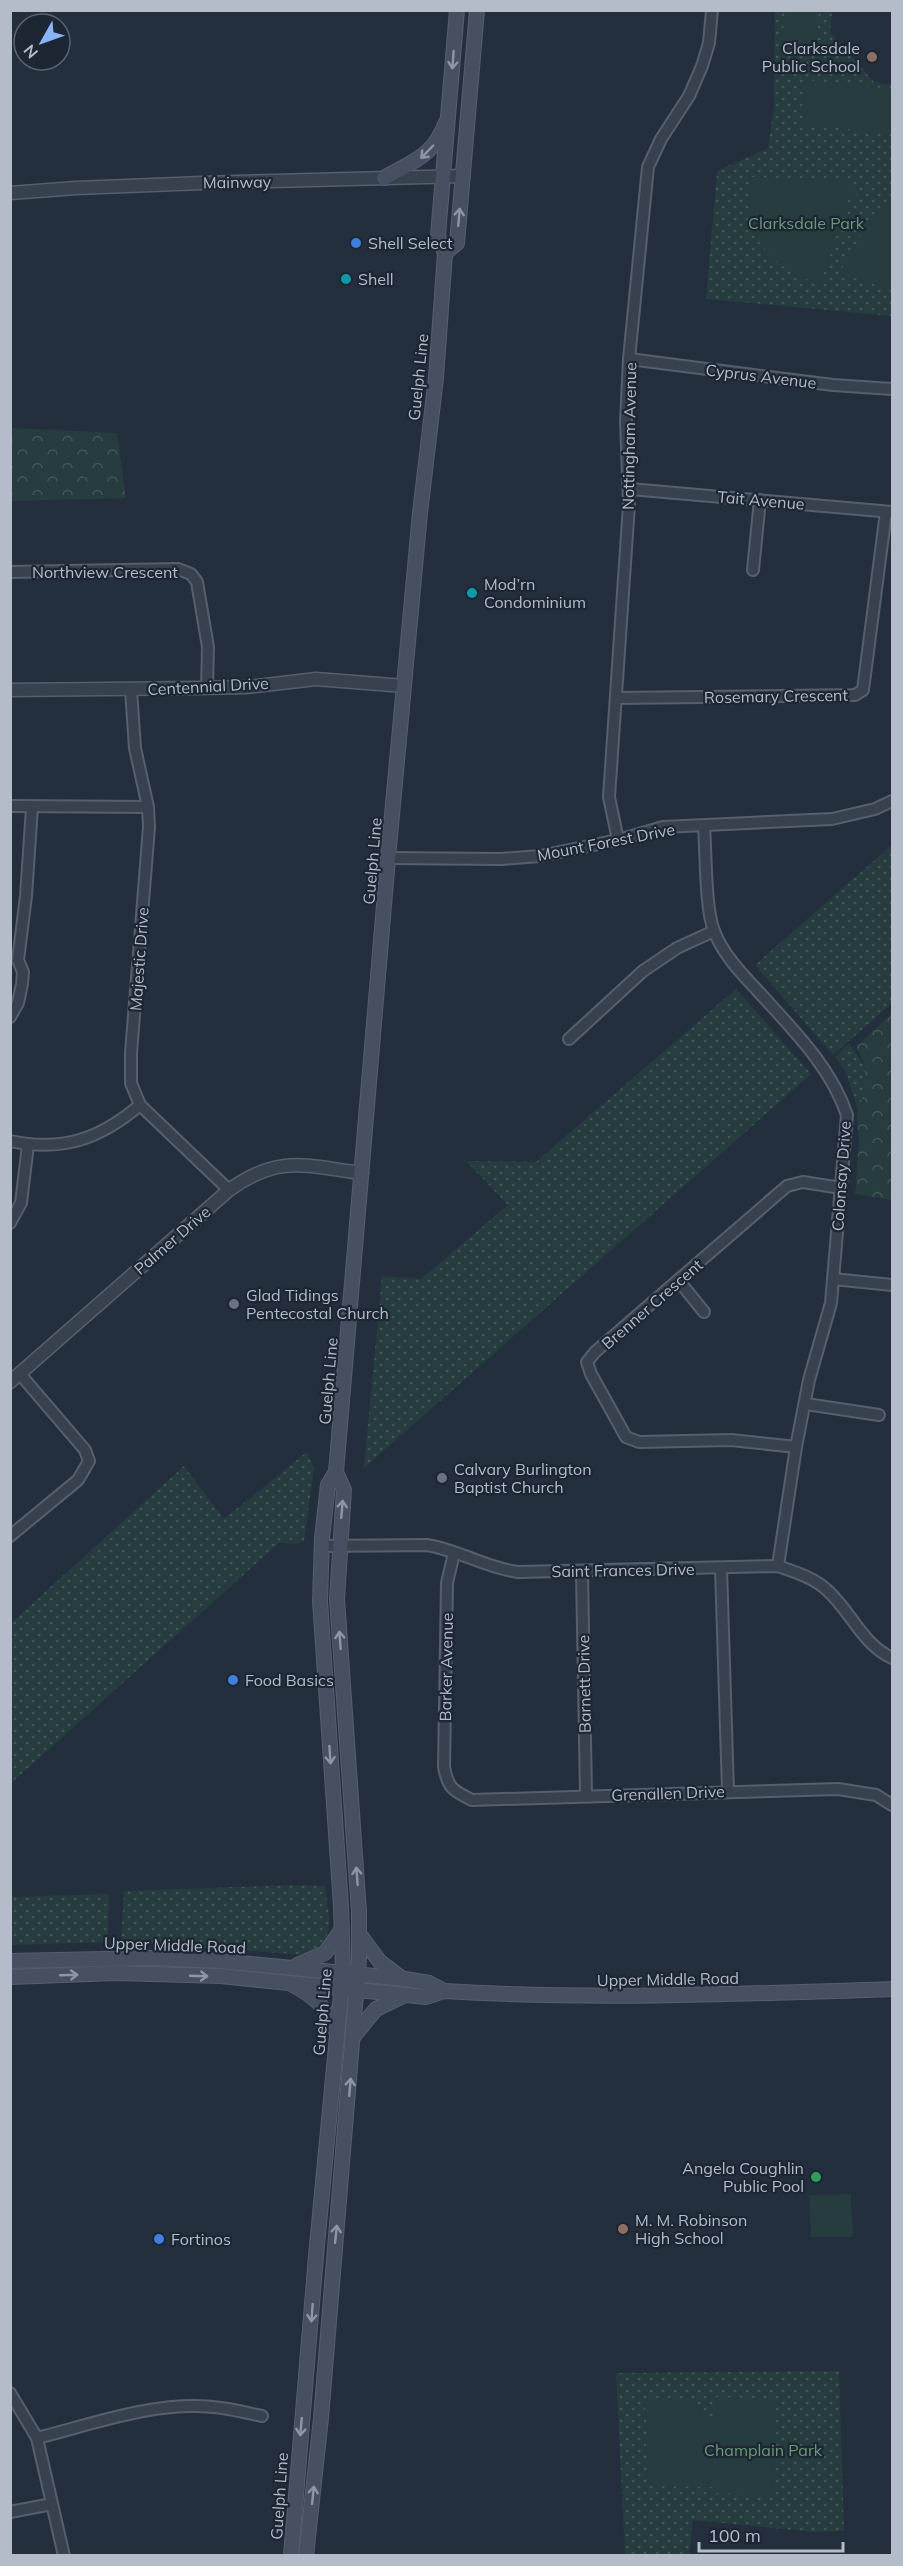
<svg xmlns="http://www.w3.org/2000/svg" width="903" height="2566" font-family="Mulish,sans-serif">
<defs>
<pattern id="grass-dots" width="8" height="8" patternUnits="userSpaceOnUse" patternTransform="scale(1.5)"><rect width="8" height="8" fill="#263c3f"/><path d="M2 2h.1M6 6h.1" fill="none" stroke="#435659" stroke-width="1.8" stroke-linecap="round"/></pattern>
<pattern id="forest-crowns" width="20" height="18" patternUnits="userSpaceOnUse" patternTransform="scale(1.5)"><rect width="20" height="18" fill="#263c3f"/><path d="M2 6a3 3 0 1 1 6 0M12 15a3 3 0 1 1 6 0" fill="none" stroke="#435659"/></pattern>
</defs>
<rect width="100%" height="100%" fill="#242f3e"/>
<g fill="url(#grass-dots)">
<path d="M775,11H832L830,32L874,82L892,85V316L706,299L717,171L768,148L774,106Z"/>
<path d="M892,845V1003L833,1055L755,965Z"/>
<path d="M736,989L811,1074L364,1468L382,1276L421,1279L508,1205L466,1161L536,1162Z"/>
<path d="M849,1043C872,1075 870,1077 859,1113L846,1072L835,1057Z"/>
<path d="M307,1452L314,1468L304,1541L295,1544L279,1543L11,1783V1623L184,1466L224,1519Z"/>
<path d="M292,1885L325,1886C328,1918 338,1935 309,1955L121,1942L124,1891Z"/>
<path d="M109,1894L108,1942L11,1945V1897Z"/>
<path d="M839,2371L844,2531L813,2532L693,2520L689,2555H625L616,2373Z"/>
</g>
<g fill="url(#forest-crowns)">
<path d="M11,428L117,433L126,498L11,501Z"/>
<path d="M892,1013V1200L855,1194L859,1141L857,1116L866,1084L863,1060L856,1047Z"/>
</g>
<g fill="#263c3f">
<path d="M785,11H819L815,53L781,50Z"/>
<path d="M807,80L892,89V134L802,124Z"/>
<path d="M751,177L850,181L856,186V199L849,198L820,285C786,271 757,256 750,215C749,203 751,189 751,177Z"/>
<path d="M892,204V288L839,274C856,242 864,227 892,204Z"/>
<path d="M851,2194L853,2237H811L809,2195Z"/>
<path d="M716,2397L776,2399L773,2495L713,2493V2487L654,2486L648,2479L645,2398C683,2398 687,2396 715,2423Z"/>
</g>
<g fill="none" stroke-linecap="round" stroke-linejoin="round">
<defs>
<g id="minor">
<path d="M629,359L833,385L892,389"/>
<path d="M630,489L892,512"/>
<path d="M753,570L760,500"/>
<path d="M10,572L178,569L191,574L197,582L208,647L207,687"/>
<path d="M131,690L135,748L148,807L149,827L131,1053V1083L140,1105L229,1190"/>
<path d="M616,698L855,695L863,690L886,512"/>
<path d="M10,806L148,807"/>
<path d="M704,826C706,852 705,908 714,931C723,954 740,972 757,990C792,1029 830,1065 847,1115L831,1303L809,1380L796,1447L778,1566"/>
<path d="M618,840L609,797L629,505L626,421L629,359L648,167L661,139L689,96L702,66L709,43L712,10"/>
<path d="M388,858L501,859L540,856L618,840L663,827L832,819L875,809L892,801"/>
<path d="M10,1017L18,1003L22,984L23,972L18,960L26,896L32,807"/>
<path d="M569,1039L643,971L677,948L714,931"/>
<path d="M10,1141C63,1152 100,1139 140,1105"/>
<path d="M10,1223L21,1203L28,1145"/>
<path d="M833,1279L892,1285"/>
<path d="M679,1281L704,1312"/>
<path d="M806,1404L879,1415"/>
<path d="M796,1447L731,1440L639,1442L626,1437L591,1374L587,1362L595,1352L787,1186L803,1182L841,1188"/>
<path d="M10,1536L78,1480L89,1461L85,1450L20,1374"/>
<path d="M321,1546L427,1545C459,1550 486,1568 518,1572L778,1566C795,1572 815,1578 828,1591C852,1613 862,1644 892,1658"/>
<path d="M454,1553L447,1583L444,1767C448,1789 454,1791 472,1800L838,1789L876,1795L892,1805"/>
<path d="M721,1568L728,1791"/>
<path d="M582,1572L586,1796"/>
<path d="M10,2393L37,2438L64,2556"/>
<path d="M37,2438C93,2424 155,2401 213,2407C229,2408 246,2413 262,2416"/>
<path d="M10,2512L52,2504"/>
</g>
<g id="tertiary">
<path d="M10,193L76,188L202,183L463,176"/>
<path d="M10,690L199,688L247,687L316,679L404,686"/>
<path d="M10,1382L229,1190C280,1154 304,1166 362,1173"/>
</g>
<g id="secondary">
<path d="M384,178C413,161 433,157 446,122"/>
<path d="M445,253L457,243L477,10"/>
<path d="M360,1935L380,1962L400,1977"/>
<path d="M10,1961L152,1958L220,1961L405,1979L429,1983L444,1991"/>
<path d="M297,1965L325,1953L342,1929"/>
<path d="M10,1977L116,1973L221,1976L426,1997L444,1991C593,2000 743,1994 892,1989"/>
<path d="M293,1985C314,1996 327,2008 336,2031"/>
<path d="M354,2036L376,2009L403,1996"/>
<path d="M291,2556L316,2256L343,1973L341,1906L320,1601L322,1538L328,1485L336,1472"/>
<path d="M306,2556L321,2418L359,1958V1912L337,1599L344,1490L336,1472L388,858L420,513L436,378L445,253L438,237L439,223L457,10"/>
</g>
</defs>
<use href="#minor" stroke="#565f6c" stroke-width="14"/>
<use href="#tertiary" stroke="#565f6c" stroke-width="15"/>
<use href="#secondary" stroke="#565f6c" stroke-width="16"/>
<use href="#minor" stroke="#38414e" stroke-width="10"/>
<use href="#tertiary" stroke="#38414e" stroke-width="12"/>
<use href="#secondary" stroke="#465061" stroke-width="14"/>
</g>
<defs><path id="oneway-shaft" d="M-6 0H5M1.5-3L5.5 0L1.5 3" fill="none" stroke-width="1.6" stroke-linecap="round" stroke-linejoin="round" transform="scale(1.5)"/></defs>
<g stroke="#8e96a5">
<use href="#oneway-shaft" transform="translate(453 60) rotate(94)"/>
<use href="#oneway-shaft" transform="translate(427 152) rotate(134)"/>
<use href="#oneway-shaft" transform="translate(459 217) rotate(-85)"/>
<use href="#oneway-shaft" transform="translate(342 1509) rotate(-85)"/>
<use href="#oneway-shaft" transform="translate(340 1640) rotate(-94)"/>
<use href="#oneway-shaft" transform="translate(330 1755) rotate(86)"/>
<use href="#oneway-shaft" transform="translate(357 1876) rotate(-94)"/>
<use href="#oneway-shaft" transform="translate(69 1975) rotate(-2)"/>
<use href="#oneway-shaft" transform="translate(199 1976) rotate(2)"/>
<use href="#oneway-shaft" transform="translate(350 2087) rotate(-85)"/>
<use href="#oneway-shaft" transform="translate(336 2234) rotate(-84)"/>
<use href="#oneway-shaft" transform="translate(312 2313) rotate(94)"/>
<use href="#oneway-shaft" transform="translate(301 2427) rotate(95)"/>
<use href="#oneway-shaft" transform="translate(313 2495) rotate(-84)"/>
</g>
<g fill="#8d6e63" stroke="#1d2633" stroke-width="2">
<circle cx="872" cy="57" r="6"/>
<circle cx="623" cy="2229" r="6"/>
</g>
<g fill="#3f7fe0" stroke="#1d2633" stroke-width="2">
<circle cx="356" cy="243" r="6"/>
<circle cx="233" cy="1680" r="6"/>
<circle cx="159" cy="2239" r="6"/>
</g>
<g fill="#0f9aa8" stroke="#1d2633" stroke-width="2">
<circle cx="346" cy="279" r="6"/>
<circle cx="472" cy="593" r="6"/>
</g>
<g fill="#6b7280" stroke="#1d2633" stroke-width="2">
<circle cx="234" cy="1304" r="6"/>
<circle cx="442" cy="1478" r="6"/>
</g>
<circle fill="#2e9e5b" stroke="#1d2633" stroke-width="2" cx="816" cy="2177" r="6"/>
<g text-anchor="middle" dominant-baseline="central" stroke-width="4.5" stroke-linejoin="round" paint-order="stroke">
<g font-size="16" fill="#b4bcc9" stroke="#1d2633" text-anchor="start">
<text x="860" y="48" text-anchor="end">Clarksdale<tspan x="860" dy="18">Public School</tspan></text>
<text x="368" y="243">Shell Select</text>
<text x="358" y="279">Shell</text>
<text x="484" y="584">Mod’rn<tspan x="484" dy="18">Condominium</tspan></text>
<text x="246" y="1295">Glad Tidings<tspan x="246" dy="18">Pentecostal Church</tspan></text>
<text x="454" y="1469">Calvary Burlington<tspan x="454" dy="18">Baptist Church</tspan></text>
<text x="245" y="1680">Food Basics</text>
<text x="804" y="2168" text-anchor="end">Angela Coughlin<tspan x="804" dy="18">Public Pool</tspan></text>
<text x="635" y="2220">M. M. Robinson<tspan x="635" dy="18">High School</tspan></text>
<text x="171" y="2239">Fortinos</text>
</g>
<g font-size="16" fill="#b4bcc9" stroke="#1d2633">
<text transform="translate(237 182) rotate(-1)">Mainway</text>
<text transform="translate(761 376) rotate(7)">Cyprus Avenue</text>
<text transform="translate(418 377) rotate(-84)">Guelph Line</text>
<text transform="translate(629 436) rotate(-89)">Nottingham Avenue</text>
<text transform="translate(761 500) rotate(5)">Tait Avenue</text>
<text x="105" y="572">Northview Crescent</text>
<text transform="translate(208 686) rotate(-3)">Centennial Drive</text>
<text transform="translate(776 696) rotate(-1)">Rosemary Crescent</text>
<text transform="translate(606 842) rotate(-11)">Mount Forest Drive</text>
<text transform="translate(372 861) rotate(-85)">Guelph Line</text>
<text transform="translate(139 959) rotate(-86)">Majestic Drive</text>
<text transform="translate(841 1176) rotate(-86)">Colonsay Drive</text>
<text transform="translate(172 1240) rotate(-41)">Palmer Drive</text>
<text transform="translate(652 1304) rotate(-41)">Brenner Crescent</text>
<text transform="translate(328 1381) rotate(-85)">Guelph Line</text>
<text transform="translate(623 1570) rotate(-1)">Saint Frances Drive</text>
<text transform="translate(446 1667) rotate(-89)">Barker Avenue</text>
<text transform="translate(584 1684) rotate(-91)">Barnett Drive</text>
<text transform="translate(668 1793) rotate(-2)">Grenallen Drive</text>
<text transform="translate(175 1945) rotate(2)">Upper Middle Road</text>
<text transform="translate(668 1979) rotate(-1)">Upper Middle Road</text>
<text transform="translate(322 2012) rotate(-85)">Guelph Line</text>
<text transform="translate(279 2496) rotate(-86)">Guelph Line</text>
</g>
<g font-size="16" fill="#6b9a76" stroke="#1d2633">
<text x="806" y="223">Clarksdale Park</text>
<text x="763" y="2450">Champlain Park</text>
</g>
</g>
<rect width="903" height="2566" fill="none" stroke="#b4bcc9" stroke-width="24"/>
<g transform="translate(42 42) rotate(230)"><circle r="28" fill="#1d2633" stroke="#59626f" stroke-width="1.5"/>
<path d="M0-4.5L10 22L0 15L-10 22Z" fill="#8ab4f8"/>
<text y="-9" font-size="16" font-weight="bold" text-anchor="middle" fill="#b4bcc9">N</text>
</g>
<path d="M699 2542v9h144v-9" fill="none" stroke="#b4bcc9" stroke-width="3"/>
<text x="708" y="2542" font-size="18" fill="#b4bcc9" stroke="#1d2633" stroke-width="4.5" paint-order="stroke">100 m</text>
</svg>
